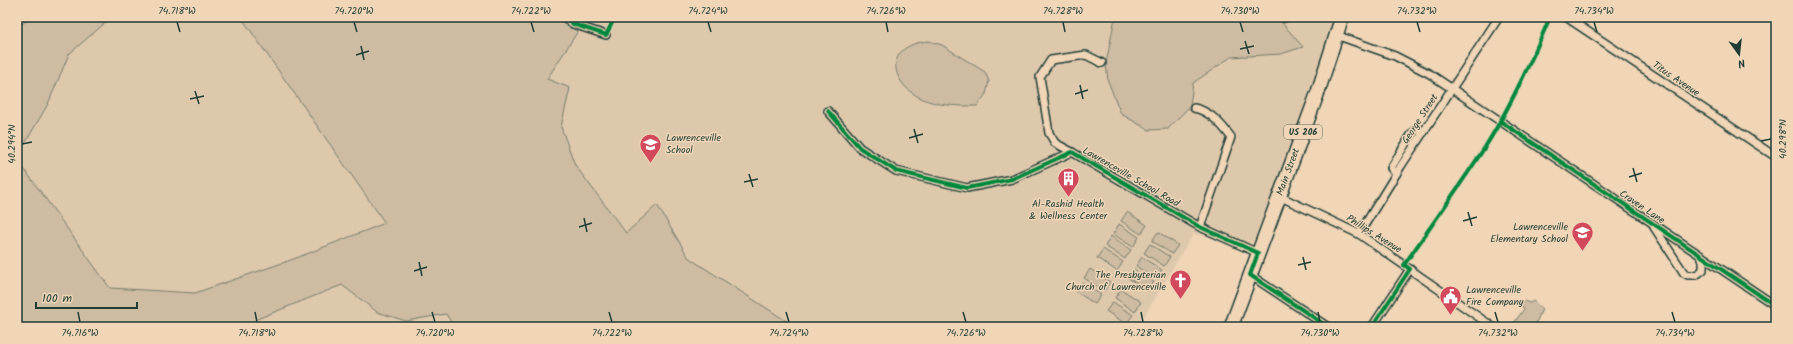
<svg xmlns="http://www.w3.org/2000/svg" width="1793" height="344" font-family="Kalam,sans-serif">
<rect width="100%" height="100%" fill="#f0d5b7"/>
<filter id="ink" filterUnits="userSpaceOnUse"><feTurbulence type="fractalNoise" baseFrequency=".025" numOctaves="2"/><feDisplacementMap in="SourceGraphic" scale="8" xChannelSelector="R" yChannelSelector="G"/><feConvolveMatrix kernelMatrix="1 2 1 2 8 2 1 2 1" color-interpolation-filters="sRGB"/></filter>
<g filter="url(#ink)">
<path fill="#dec8ac" d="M17,17H1337L1259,229L1255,243L1193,234L1138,327H55L17,296Z"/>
<g fill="#cebca2" stroke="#767c6b">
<path d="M35,17H112L69,54L48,104L17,157V26Z"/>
<path d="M241,17H587L547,79L570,88L561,127L575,165L626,233L657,205L689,258L788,322L801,327H454L446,314L406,321L377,312L342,285L257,319L245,327H17V159L110,288L195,293L291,260L385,223Z"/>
<path d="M1117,17H1277L1303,47L1281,54L1231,57L1193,83L1190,106L1168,129L1149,130L1121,114L1108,81L1106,64L1114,22Z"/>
<path d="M929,41L942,45L985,72L989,81L986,94L977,106C961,106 943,106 928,101C890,88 880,45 929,41Z"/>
<path d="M1127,212L1147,225L1141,234L1121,221Z"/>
<path d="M1119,224L1139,237L1133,247L1113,234Z"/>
<path d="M1158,232L1178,245L1172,254L1152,241Z"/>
<path d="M1111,236L1131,250L1125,259L1105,246Z"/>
<path d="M1150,244L1170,257L1164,266L1144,253Z"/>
<path d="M1103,249L1123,262L1117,271L1097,258Z"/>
<path d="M1142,257L1162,270L1156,279L1136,266Z"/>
<path d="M1090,269L1110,282L1104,291L1084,278Z"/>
<path d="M1134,269L1154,282L1148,291L1128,278Z"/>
<path d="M1082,282L1101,295L1095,304L1075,291Z"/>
<path d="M1121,289L1141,302L1135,312L1115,298Z"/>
<path d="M1524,301L1530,303L1533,301L1542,309L1536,323L1532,327H1517L1513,324L1524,309L1521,305Z"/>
<path d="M1113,302L1133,315L1126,324L1106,311Z"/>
</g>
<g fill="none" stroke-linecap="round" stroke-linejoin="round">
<defs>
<g id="street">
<path d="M564,17L573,24L606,35"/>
<path d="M1566,17L1776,157"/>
<path d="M1284,18L1286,17"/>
<path d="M1336,35L1395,56L1430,74L1776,306"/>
<path d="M1194,108C1210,111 1221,124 1231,137L1200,227"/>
<path d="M828,111L860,148L896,171L967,188L1012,179L1072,152L1198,226L1258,253"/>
<path d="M1072,152L1055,143L1049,133L1040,77L1051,60L1086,55L1102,63"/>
<path d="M1396,174L1391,168L1411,135L1417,129L1424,132"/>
<path d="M1279,196L1359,234L1493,327"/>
<path d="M1654,227L1684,273L1688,275H1696L1703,270V261L1701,257"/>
<path d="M1359,234L1401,166L1499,17"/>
<path d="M1250,275L1328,327"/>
<path d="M1372,327L1410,269"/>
</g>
<path id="highway" d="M1231,327L1318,92L1342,17"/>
</defs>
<use href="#street" stroke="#1f3d34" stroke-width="10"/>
<use href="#highway" stroke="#1f3d34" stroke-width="16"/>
<use href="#street" stroke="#f0d5b7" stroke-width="7"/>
<use href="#highway" stroke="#f0d5b7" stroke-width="13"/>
<defs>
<g id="cycleway">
<path d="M564,17L573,24L606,35L615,17"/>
<path d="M828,111L860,148L896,171L967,188L1012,179L1072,152L1198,226L1258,253L1250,275L1328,327"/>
<path d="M1500,121L1776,306"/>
<path d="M1372,327L1410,269L1404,265C1431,226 1459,187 1485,147C1511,106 1531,62 1550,17"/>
</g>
</defs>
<use href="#cycleway" stroke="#f0d5b7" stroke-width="6"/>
<use href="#cycleway" stroke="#00873e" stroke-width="4"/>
</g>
</g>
<path fill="none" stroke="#1f3d34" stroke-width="1.5" d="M177,22L180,32M354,22L357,32M531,22L534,32M708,22L711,32M886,22L888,32M1063,22L1065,32M1240,22L1243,32M1417,22L1420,32M1594,22L1597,32M1245,41L1249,54M361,46L364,60M1240,49L1254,46M356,55L369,51M1080,85L1083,99M195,91L199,104M1075,94L1088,90M190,99L204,96M914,129L918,143M909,138L923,134M1761,141L1771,139M22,144L32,142M1633,168L1637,182M749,174L753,187M1629,177L1642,173M744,182L758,179M1468,212L1472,226M584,218L587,232M1463,221L1477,217M579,227L592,223M1303,257L1306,270M419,262L422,276M1298,265L1311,262M414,271L427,267M78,312L80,322M255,312L257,322M432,312L435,322M609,312L612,322M786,312L789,322M963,312L966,322M1141,312L1143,322M1318,312L1320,322M1495,312L1498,322M1672,312L1675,322"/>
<defs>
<symbol id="school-pin" viewBox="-11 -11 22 30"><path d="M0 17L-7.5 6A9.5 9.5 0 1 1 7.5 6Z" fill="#d1495b" stroke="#f0d5b7"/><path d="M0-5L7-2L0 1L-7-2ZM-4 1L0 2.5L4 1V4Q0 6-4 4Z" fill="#fff"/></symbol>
<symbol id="building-pin" viewBox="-11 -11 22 30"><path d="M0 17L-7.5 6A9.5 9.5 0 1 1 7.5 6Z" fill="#d1495b" stroke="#f0d5b7"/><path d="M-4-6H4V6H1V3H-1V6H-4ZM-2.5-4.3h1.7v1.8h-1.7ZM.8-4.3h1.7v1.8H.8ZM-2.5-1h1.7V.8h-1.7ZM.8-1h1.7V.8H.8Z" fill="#fff"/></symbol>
<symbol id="church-pin" viewBox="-11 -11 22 30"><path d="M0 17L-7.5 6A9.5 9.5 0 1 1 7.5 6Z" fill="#d1495b" stroke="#f0d5b7"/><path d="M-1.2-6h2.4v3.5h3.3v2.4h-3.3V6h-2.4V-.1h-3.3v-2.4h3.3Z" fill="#fff"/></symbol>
<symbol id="civic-pin" viewBox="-11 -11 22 30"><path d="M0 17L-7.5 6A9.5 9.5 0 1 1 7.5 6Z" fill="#d1495b" stroke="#f0d5b7"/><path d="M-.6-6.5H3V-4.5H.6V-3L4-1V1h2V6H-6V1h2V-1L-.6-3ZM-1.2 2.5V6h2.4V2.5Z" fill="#fff"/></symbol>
</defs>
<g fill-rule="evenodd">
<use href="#school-pin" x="638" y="132" width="25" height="34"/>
<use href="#building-pin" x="1056" y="166" width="25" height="34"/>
<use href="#school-pin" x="1570" y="220" width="25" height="34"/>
<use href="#church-pin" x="1168" y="268" width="25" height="34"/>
<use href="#civic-pin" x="1438" y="284" width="25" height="34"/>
</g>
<g text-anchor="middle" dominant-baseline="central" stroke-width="3" stroke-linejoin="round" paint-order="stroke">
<rect fill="#f0d5b7" stroke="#5e6b5b" stroke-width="1" x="1284" y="125" width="38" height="14" rx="3"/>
<g font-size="9" font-weight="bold" fill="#1f3d34">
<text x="1303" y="132">US 206</text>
</g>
<g font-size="10" fill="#1f3d34" stroke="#f0d5b7">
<text transform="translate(1676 79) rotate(34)">Titus Avenue</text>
<text transform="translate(1420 119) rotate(-57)">George Street</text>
<text transform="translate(1288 172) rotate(-70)">Main Street</text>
<text transform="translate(1131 177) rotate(30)">Lawrenceville School Road</text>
<text transform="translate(1642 207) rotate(34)">Craven Lane</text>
<text transform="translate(1374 234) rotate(32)">Phillips Avenue</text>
</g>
<g font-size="10" fill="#1f3d34" stroke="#f0d5b7" text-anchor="start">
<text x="666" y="138">Lawrenceville<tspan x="666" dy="12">School</tspan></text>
<text x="1068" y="204" text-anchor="middle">Al-Rashid Health<tspan x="1068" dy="12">&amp; Wellness Center</tspan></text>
<text x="1568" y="227" text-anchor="end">Lawrenceville<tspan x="1568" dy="12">Elementary School</tspan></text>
<text x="1166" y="275" text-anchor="end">The Presbyterian<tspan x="1166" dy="12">Church of Lawrenceville</tspan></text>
<text x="1466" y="290">Lawrenceville<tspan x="1466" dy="12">Fire Company</tspan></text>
</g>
</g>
<rect width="1793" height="344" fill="none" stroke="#f0d5b7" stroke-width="44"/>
<g transform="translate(1739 54) rotate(165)" stroke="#f0d5b7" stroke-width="3" paint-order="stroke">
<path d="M0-3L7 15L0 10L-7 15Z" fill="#1f3d34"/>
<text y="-6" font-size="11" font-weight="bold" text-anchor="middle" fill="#1f3d34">N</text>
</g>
<path d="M36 302v6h101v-6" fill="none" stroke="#1f3d34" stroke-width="2"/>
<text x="42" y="302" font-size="12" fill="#1f3d34" stroke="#f0d5b7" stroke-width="3" paint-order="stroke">100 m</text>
<rect x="22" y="22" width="1749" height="300" fill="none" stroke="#1f3d34" stroke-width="1.5"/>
<g font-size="10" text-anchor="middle" fill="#1f3d34">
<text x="177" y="14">74.718°W</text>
<text x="354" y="14">74.720°W</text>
<text x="531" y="14">74.722°W</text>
<text x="708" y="14">74.724°W</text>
<text x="886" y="14">74.726°W</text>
<text x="1063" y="14">74.728°W</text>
<text x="1240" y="14">74.730°W</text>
<text x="1417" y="14">74.732°W</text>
<text x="1594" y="14">74.734°W</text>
<text transform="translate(1782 139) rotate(-90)" y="4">40.298°N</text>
<text transform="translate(11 144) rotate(-90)" y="4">40.294°N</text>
<text x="80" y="336">74.716°W</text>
<text x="257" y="336">74.718°W</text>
<text x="435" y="336">74.720°W</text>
<text x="612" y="336">74.722°W</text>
<text x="789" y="336">74.724°W</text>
<text x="966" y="336">74.726°W</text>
<text x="1143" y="336">74.728°W</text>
<text x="1320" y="336">74.730°W</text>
<text x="1498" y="336">74.732°W</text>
<text x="1675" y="336">74.734°W</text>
</g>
</svg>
